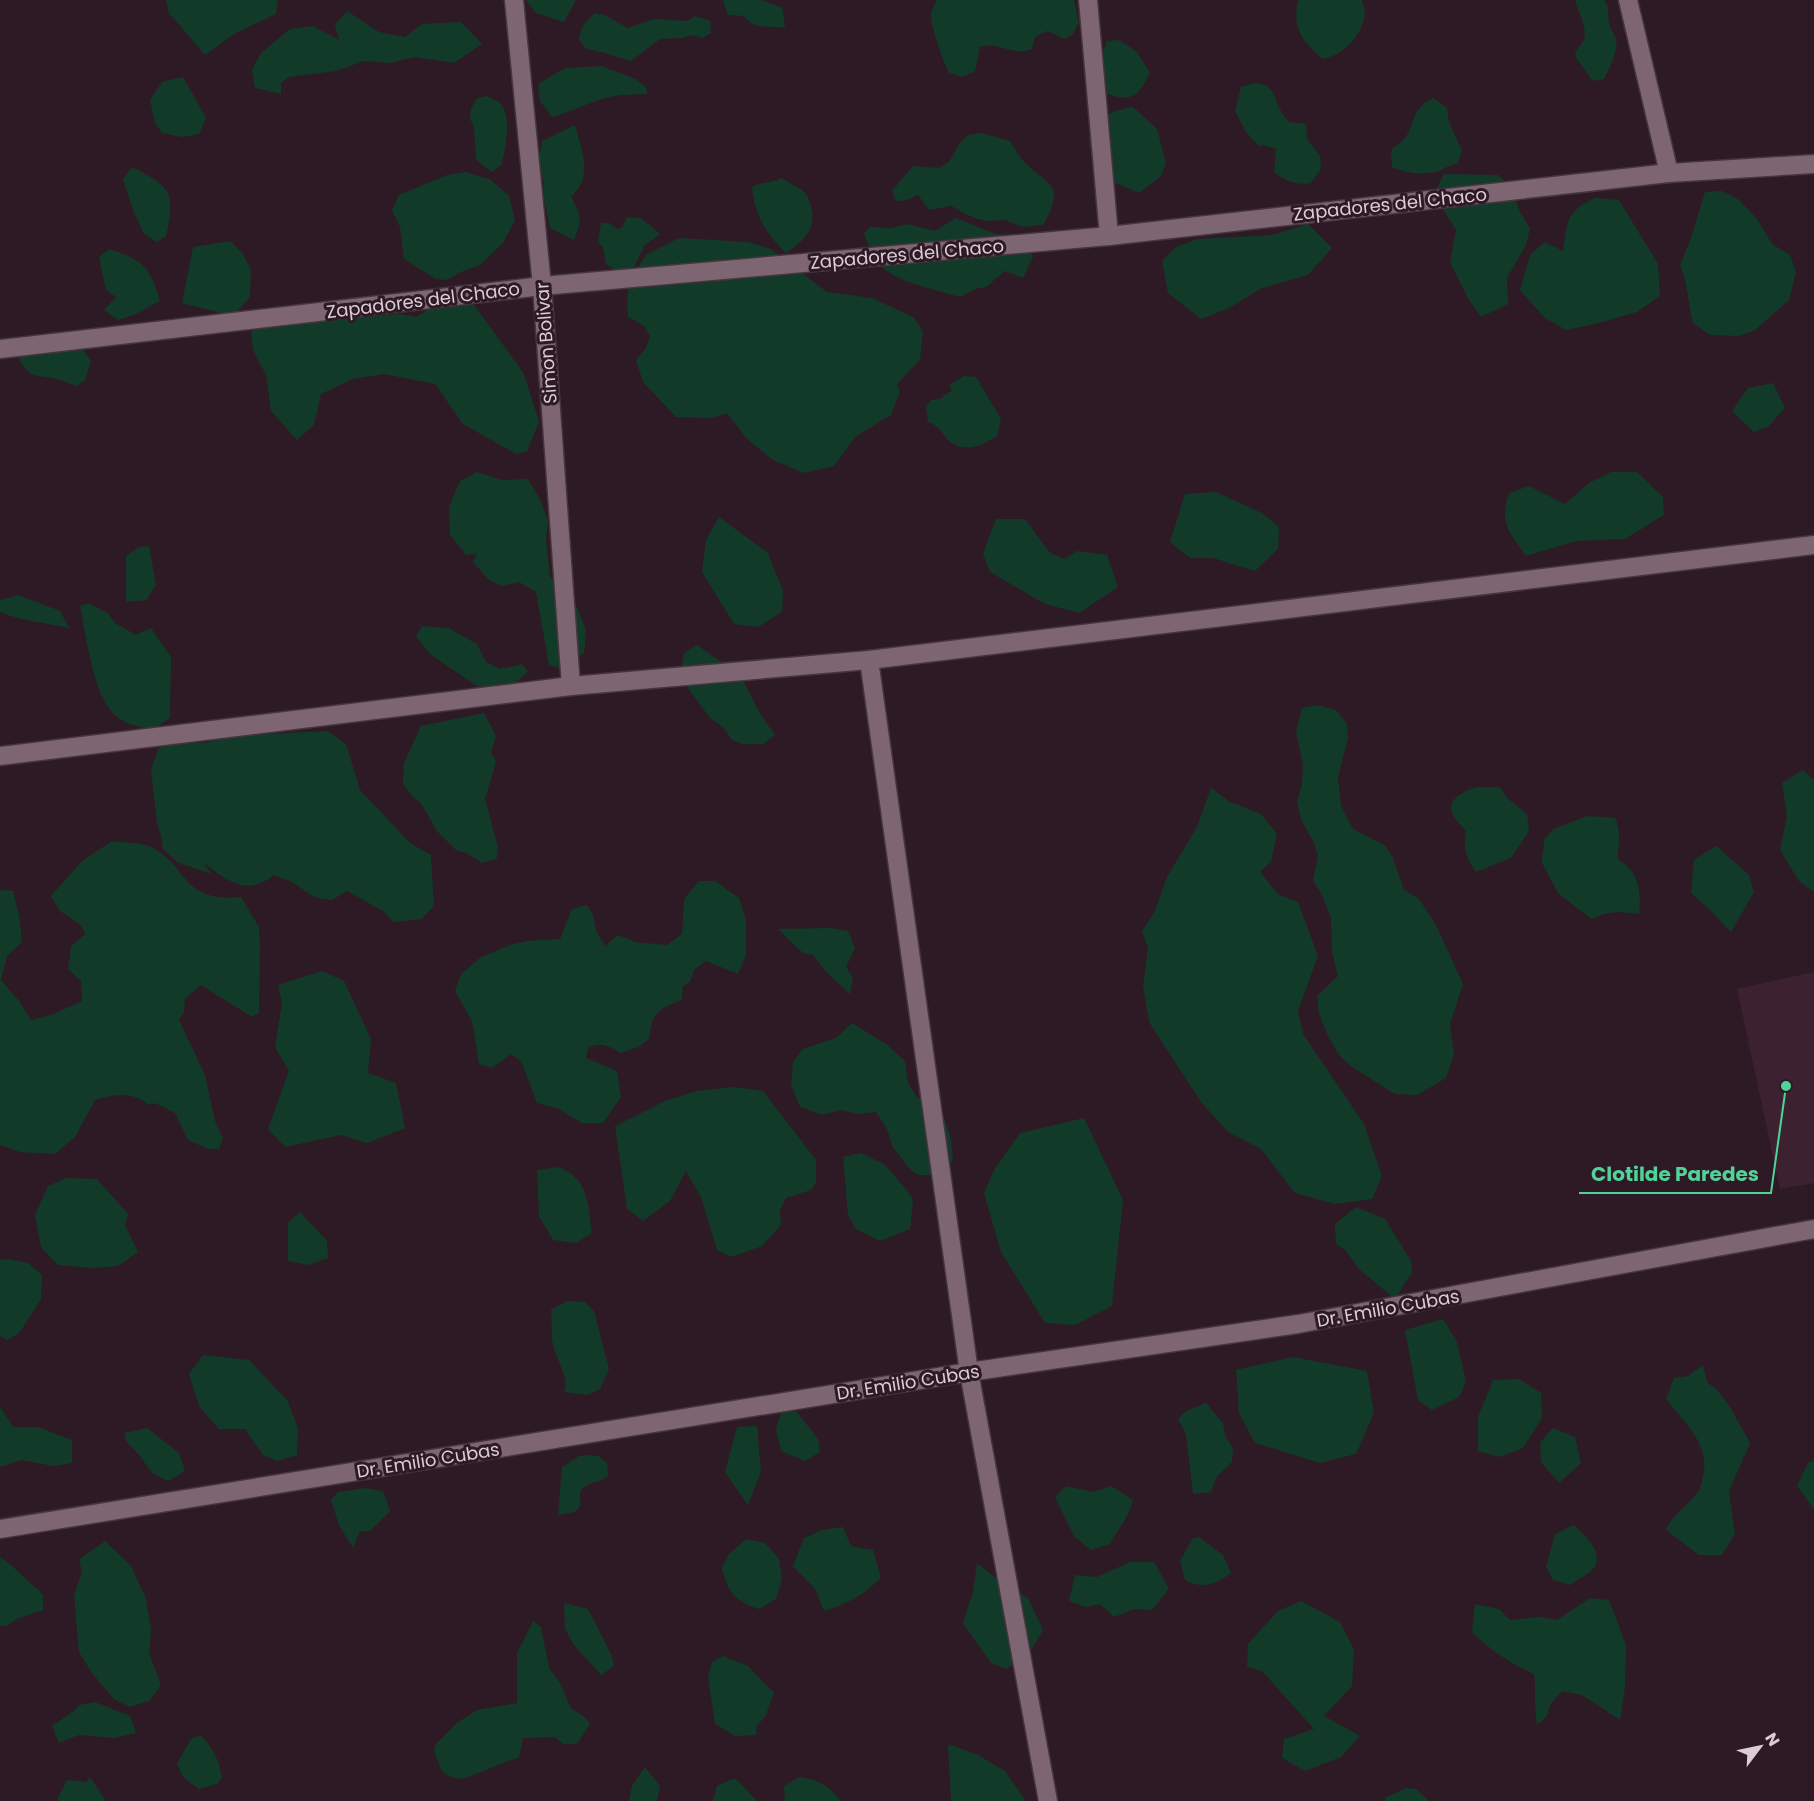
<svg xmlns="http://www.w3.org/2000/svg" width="1814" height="1801" font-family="Poppins,sans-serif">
<rect width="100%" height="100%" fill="#2e1a25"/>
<path fill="#3c2230" d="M1814,972V1183L1780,1189L1737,989Z"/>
<g fill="#123a28">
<path d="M166,0H278L276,14L234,34L205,55L169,13Z"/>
<path d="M526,0H576L564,22L536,13Z"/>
<path d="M723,0H761L782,7L785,27C771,27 752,29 744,16L728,15Z"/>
<path d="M937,0H1074L1079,22L1073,34L1065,39L1047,31L1035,37L1032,49C1012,57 998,41 980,47L975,71L962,77L949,73C944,63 929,22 931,13C932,9 935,4 937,0Z"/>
<path d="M1298,0H1362C1363,4 1365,10 1365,14C1362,36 1343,56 1322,59C1302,40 1292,29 1298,0Z"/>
<path d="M1575,0H1604C1611,11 1607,11 1609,22C1609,28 1615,34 1616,39C1619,49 1609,70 1604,79L1593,81L1577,59L1575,53C1577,49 1582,44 1584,40C1588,27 1578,12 1575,0Z"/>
<path d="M347,11L379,32L405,37L422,24L461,22L482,44L454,63L414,57L391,63L364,61L336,71L289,77L281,83V94L255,88L252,70L261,53L290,29L313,26L339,40L335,25Z"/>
<path d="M595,13L604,15L628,28L654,19L687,21L695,16L710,21L711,33L702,38L693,35L682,38L660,39L631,61C615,57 602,51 586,49L579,39C581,26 586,21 595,13Z"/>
<path d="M1119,40L1136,51L1150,73C1138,97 1131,103 1105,93L1102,55L1107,41Z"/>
<path d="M602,66C618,74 636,75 647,89V94C636,95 624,94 614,96C592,100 573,112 552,117L540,101L538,88L540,83L565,68Z"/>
<path d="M183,77L206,118L199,134L182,137L162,133L155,123L150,100L162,82Z"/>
<path d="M1254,83C1275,85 1272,94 1280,109C1282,114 1286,118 1289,122L1306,124L1307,139L1320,156L1321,169L1311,183C1297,186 1286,181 1274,172L1276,149L1263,145L1259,146L1246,132L1235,111L1241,87Z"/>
<path d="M487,96C490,98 497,100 500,103C513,116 505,149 502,164L492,172L476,160L474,127L470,119L471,109L477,98Z"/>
<path d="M1433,98L1447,108L1449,122L1462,151L1457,164C1446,165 1443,171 1435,172C1420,175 1406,173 1392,167L1391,152L1392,148C1420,135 1404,111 1433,98Z"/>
<path d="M1133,107L1157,129L1166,163L1161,176L1139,193L1116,183L1089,146C1087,118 1110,111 1133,107Z"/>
<path d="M575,125C581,148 594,179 571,196C581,218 583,217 574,240L550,228L543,193L544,182L538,164L542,141Z"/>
<path d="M982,133L1010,141C1014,147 1017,153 1021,158C1043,185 1069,180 1043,225L1023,227L1005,220L989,221L974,218L951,206L929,210L918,195L907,200L896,201L892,191L913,166L939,168L949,162L959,144L968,135Z"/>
<path d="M132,167C171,187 176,192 166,236L157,242L144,234L133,210L123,179Z"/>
<path d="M466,172L491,180L509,196L515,220L503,243L480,265L461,272L447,280L436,279L404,259L400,227L392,210L399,195L447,175Z"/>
<path d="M1444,174L1498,175L1510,186L1520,212L1530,228L1526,245L1507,278L1508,304L1481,317L1469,300L1450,262L1456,230L1434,194Z"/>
<path d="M781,178C788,182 796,186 802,190C807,194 810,201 811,207C817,229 804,241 786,253C765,232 755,216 752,187C761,181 772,184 781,178Z"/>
<path d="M1722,191L1739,200L1757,219L1772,244L1790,255L1796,272L1789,300L1754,331L1738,336L1710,335L1693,323C1688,304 1688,283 1680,265L1691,238L1705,192Z"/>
<path d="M1595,198L1619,200L1658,264L1660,296L1637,312L1599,323L1566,330L1545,318L1520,290L1530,255L1545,242L1563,251C1568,221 1565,212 1595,198Z"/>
<path d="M627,217L641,218L660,234L644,246L634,267L617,271L606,264L603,247L598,242L601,223H609L617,229L622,228Z"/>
<path d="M956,218L995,234L1011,235L1030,248L1033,257L1023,278L1005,271L986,287L975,289L960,297C937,290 898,283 881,266C872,256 868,245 864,233L870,227L891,228L908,224L934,231Z"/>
<path d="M1308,224L1332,248L1308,275L1260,289L1229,308L1201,319L1168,293L1162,261L1176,247L1197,239L1272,235Z"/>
<path d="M679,238L748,242L771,249L827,292L872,298L913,317L923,331L920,360L897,384L900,392L891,415L856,436L834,466L804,473L773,460L746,438L727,413L712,418L676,417L643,382L636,360L646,348L650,336L644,326L628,317L627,302L629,281L647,254Z"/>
<path d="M230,241L243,254L251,270L250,297L233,316L182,303L193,247Z"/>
<path d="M109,249C143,260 150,266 160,301L136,314L118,320L104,310L116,297L106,290L99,257Z"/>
<path d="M450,296L475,306L524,374L539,422L527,451L516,454L463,424L435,384L384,374L353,379L321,394L314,425L297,440L271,411L266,375L253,350L251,333L262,318L339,311L354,318L400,314L416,317Z"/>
<path d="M43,335L76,340L91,361L85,380L76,386C68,383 60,379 52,378C30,374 32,378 19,360L21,347Z"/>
<path d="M964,376L976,377L1001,419L997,436C985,444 967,453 952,443C941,436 944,428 928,422L926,407L931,400L940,399L952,390L949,385Z"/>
<path d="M1773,383L1785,408L1768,427L1754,432L1732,411L1748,388Z"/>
<path d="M477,472L502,480L528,479L541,501L548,521L546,540L550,576L559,590L577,607L586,630L584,653L566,670L549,665L536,592L519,582L501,586L489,580L473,562L477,554L466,555L450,535L449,507L460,481Z"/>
<path d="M1611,472H1637L1663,497L1664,515L1625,539L1576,541L1526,556C1509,531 1499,524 1509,493L1529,486L1565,504L1589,483Z"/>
<path d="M1216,492L1262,513L1279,527L1278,549L1255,571L1213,558H1190L1170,542L1185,494Z"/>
<path d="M719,517L768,553L783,591L782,612L758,627L734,624L702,572L706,540Z"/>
<path d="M996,519H1025L1049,552L1064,559L1077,551L1107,555L1118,587L1079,613L1045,604L990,572L983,554Z"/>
<path d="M149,546L156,585L146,600L126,602V556L139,547Z"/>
<path d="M19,595L60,611L69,628C47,623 20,621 0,612V600Z"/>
<path d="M88,603L108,613L115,623L136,635L151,628L171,657L170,718L153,729C138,727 126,725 115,715C93,696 86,634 80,606Z"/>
<path d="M422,626L448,628L477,644L486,662L500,669L522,664L528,671L512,686L498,690L477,686L431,655L416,637Z"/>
<path d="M697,645L740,675L762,717L775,735L763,744H742L731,739L724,728L710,718L683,681L681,670L684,653Z"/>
<path d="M1318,705L1336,710L1347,724L1348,738L1338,777L1341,806L1353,829L1386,846L1393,858L1404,890L1419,899L1436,925L1463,984L1450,1024L1454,1054L1446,1078L1417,1095L1395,1094L1352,1067L1339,1055L1329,1038L1319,1014L1317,996L1338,976L1332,952L1331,918L1322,895L1313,880L1318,856L1314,843L1301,819L1297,802L1302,784L1303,765L1296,732L1302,708Z"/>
<path d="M484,713L496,736L491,753L496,762L485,799L498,847L497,858L482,863L468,854L456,850L437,831L421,803L413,797L403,784L404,763L421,726Z"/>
<path d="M328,731L346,744L360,790L410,843L431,855L434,906L421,919L394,922L383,911L347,891L332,900L316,898L290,881L274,875C247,897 227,881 204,863L211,874L177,862L163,849L161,835L157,824L151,769L159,748L178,741L204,743L243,735Z"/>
<path d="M1803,770L1814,780V892L1799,881L1780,850L1787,816L1782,783Z"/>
<path d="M1476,787H1500L1507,798L1527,814L1529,831L1511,858L1476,872C1466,859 1463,847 1466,831C1462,826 1456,821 1453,815C1446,798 1464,792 1476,787Z"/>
<path d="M1211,788L1230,802L1261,814L1277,834L1271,861L1260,872L1278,894L1298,902L1318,956L1298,1011L1303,1034L1364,1124L1382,1176L1372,1199L1335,1204L1295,1193L1261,1149L1228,1132L1201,1102L1149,1022L1143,986L1148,948L1142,931L1155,911L1167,877L1197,827Z"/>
<path d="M1587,816L1615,818C1622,833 1618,842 1618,859C1623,863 1630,868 1633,873C1640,884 1641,902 1639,914C1621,911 1607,911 1591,919L1558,893L1542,863V857L1545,838L1554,829Z"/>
<path d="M112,841C123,843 139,842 149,846C190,865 179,903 241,897L259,927L260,946L259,1013L252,1017L201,985L185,998L184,1012L179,1020L205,1075L215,1121L223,1138L219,1149H208L188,1140L175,1113L155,1103L149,1105C132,1091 115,1094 95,1100L75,1137L55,1154L20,1152L0,1145V890L13,891L19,915L22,942L7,956L1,980L19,1001L31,1020L51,1015L82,1001L81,981L68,969L71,946L85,934L81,925L60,911L51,896L81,862Z"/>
<path d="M1716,846L1749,875L1754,892L1731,932L1708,908L1691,893L1694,860Z"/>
<path d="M699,881H715L739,898L746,920V955L738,974L706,961L694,970L690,982L683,986L682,1000C658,1009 652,1012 649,1039L638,1047L621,1053C610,1046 600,1041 588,1048L586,1058L617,1071L621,1097L603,1123H582L557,1108L537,1103L521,1061L511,1054L492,1068L479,1064L472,1021L455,991L461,974L480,958L510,945L527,941L560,939L572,909L587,905L593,915L596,931L605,946L618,935L635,942L667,945L682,934L684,899Z"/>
<path d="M831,928L848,931L855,948L846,967L853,978L850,994L825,971L813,955L803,953L778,929Z"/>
<path d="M322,971L344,981L371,1039L368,1073L396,1083L405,1128L367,1143L341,1135L285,1147L268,1129L289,1071L275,1047L282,1003L278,985Z"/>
<path d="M852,1023L886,1044L905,1061L908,1083L916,1096L942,1111L951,1139L953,1161L937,1175H918L908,1167L892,1146L888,1131L876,1112L857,1114L841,1110L822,1115L800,1107L791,1085L793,1062L803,1049L836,1038Z"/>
<path d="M734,1087L763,1091L816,1160V1182L811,1190L786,1198L780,1210L781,1225L762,1246L731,1257L717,1250L701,1197L686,1171L670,1201L643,1221L627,1209L615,1126L665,1101L697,1091Z"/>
<path d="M1084,1118L1123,1200L1112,1306L1075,1325L1045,1323L1001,1252L984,1193L994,1170L1020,1133Z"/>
<path d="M861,1153L885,1165L906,1189L913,1199L910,1229L880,1241L856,1229L848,1215L843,1157Z"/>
<path d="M558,1167C589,1178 588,1205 592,1233L576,1243L553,1240L539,1216L537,1170Z"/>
<path d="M66,1178L97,1179L128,1214L125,1225L138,1252L118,1266L95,1268L58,1265L41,1247L35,1215L48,1186Z"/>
<path d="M1356,1207L1385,1219L1411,1261L1412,1272L1395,1299L1360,1270L1345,1250L1336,1244L1335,1224Z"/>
<path d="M300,1212L327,1241L328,1258L309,1265L288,1261V1223Z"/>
<path d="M8,1259L28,1263L42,1275L41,1299L20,1332L8,1340L0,1336V1260Z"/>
<path d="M567,1301L585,1302L594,1311L609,1369L600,1389L587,1395L564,1392C570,1377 556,1360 553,1345C551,1333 552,1321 551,1310Z"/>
<path d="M1443,1319L1457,1342L1466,1382L1459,1397L1432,1410L1418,1400L1405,1330Z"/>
<path d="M203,1355L249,1360L287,1400L298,1428L297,1455L277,1461L263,1455L245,1429H219L199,1406L189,1374Z"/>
<path d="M1293,1357L1367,1371L1374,1413L1356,1454L1320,1463L1255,1443L1239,1413L1236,1370Z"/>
<path d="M1703,1365L1707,1382L1717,1390L1730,1407L1750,1443L1729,1491L1735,1534L1722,1555H1699L1666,1530C1674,1512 1690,1505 1699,1490C1701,1486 1702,1480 1703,1476C1711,1445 1684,1422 1666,1399L1674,1378L1688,1376Z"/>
<path d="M1519,1379L1541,1393L1542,1418L1523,1448L1499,1457L1478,1451V1417L1493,1380Z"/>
<path d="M1206,1403L1223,1423L1225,1435L1233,1449L1232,1462L1217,1476L1211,1492L1193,1494L1186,1434L1178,1419L1186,1411Z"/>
<path d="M0,1407L13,1427H38L72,1440V1463L53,1466L21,1460L0,1467Z"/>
<path d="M782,1409L797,1412L818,1439L820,1452L805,1461L781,1451L776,1429Z"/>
<path d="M757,1426L761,1472L748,1505L725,1472L737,1427Z"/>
<path d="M147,1428L179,1453L185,1471L168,1481L152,1473L140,1456L126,1441L124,1433Z"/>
<path d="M1553,1428L1575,1437L1581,1463L1559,1483L1541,1462L1540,1443Z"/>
<path d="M587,1455L598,1456L607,1463L608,1476C595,1487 575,1479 581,1505L575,1512L558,1515L562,1467L579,1456Z"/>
<path d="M1814,1461V1509L1797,1486L1808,1463Z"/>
<path d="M1066,1486L1093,1492L1111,1486L1133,1500C1128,1519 1119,1527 1110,1544L1091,1550L1074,1536L1055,1497Z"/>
<path d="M365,1488L383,1491L390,1511L370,1531H360L353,1548L339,1525L331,1500L339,1492Z"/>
<path d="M1574,1525C1585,1535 1608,1556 1591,1571C1585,1576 1577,1580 1570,1585L1553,1580L1546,1567L1555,1534Z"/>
<path d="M843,1527L851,1546L873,1550L881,1578C860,1597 851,1602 824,1611L815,1589L793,1566L804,1538L822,1530Z"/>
<path d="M1199,1537L1223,1555L1231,1573C1216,1584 1203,1590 1185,1580L1180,1561L1193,1538Z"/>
<path d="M746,1539L765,1543L779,1559L782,1579L776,1599L759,1609C735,1601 728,1593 722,1568L729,1554Z"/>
<path d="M105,1541L131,1566L146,1599L151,1630L149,1653L161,1685L149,1701L130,1707L114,1699L92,1673L79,1652L74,1596L82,1572L79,1560Z"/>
<path d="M0,1557C11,1564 18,1572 28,1581C33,1586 38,1589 43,1595V1610L19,1618L6,1626H0Z"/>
<path d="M1130,1562H1154L1169,1589L1152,1610L1135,1609L1114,1617L1100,1604L1086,1607L1069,1601L1075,1575L1097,1577Z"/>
<path d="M977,1563L1007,1587L1028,1598L1043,1630L1032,1649L1007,1669L991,1663L963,1623L973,1592Z"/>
<path d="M1590,1598L1609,1600L1626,1645L1625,1687L1620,1720L1582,1695L1562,1691L1550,1705L1547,1716L1537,1725C1534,1708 1536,1691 1534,1674C1510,1663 1490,1650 1472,1632L1475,1604L1499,1609L1510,1620L1540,1617L1557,1620Z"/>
<path d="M1301,1601L1340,1622L1354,1650L1352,1686L1324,1716L1360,1736L1341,1757L1305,1771L1282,1758L1284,1739L1314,1729L1262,1671L1247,1667L1248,1644L1278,1611Z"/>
<path d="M564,1603L588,1609L612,1656L614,1666L601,1675L574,1645L565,1629Z"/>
<path d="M533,1621L541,1627L549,1668L560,1683L571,1708L587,1719L590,1724L577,1744H563L555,1737L523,1738L519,1757L463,1779L450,1777L442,1771L434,1752L435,1745L457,1723L477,1710L517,1703V1653Z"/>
<path d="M723,1656L748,1666L774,1693L765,1717L757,1725L756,1735L735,1736L715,1724L708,1677L712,1662Z"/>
<path d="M95,1702L130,1716L136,1733L114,1738L79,1735L59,1743L52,1726L74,1711L79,1705Z"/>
<path d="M200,1735C213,1748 219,1759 222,1778L217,1784L199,1789L183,1777L177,1764L191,1739Z"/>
<path d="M948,1744L978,1755L1005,1771L1026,1801H951Z"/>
<path d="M645,1767L660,1786L657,1801H629L632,1786Z"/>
<path d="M90,1777L106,1801H58V1798L67,1780L86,1782Z"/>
<path d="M800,1777C818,1779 829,1787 841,1801H785L784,1786Z"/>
<path d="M735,1778L757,1801H713L717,1786Z"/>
<path d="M1406,1788L1416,1789L1429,1801H1386L1385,1798Z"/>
</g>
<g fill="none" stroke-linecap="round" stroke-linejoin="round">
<defs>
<g id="minor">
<path d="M514,0L542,286L571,686"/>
<path d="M1088,0L1109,236"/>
<path d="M1628,0L1669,173"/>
<path d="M0,349L542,286L1109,236L1669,173L1814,164"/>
<path d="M869,660L969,1372L1048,1801"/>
<path d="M0,756L571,686L869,660L1814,545"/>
<path d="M0,1529L969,1372L1298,1324L1814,1229"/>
</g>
</defs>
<use href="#minor" stroke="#45353e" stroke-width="21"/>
<use href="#minor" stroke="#7d6572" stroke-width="18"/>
</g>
<g text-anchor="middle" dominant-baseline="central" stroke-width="6" stroke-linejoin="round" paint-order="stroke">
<g font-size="18" fill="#dbcdd4" stroke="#2e1a25">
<text transform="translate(1390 204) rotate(-6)">Zapadores del Chaco</text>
<text transform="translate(907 254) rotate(-5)">Zapadores del Chaco</text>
<text transform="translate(423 300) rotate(-7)">Zapadores del Chaco</text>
<text transform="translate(546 343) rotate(-94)">Simon Bolivar</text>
<text transform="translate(1388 1308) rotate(-10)">Dr. Emilio Cubas</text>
<text transform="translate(908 1382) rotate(-9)">Dr. Emilio Cubas</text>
<text transform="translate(428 1460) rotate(-9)">Dr. Emilio Cubas</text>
</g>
</g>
<path fill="none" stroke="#50d398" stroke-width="2" d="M1786 1086L1771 1193H1579"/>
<circle fill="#50d398" stroke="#2e1a25" stroke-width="2" cx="1786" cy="1086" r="6"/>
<g font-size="20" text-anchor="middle" font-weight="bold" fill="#50d398" stroke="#2e1a25" stroke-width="6" stroke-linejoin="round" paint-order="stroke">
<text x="1675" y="1181">Clotilde Paredes</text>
</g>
<g transform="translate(1760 1747) rotate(58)" stroke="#2e1a25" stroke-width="4.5" paint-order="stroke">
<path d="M0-4.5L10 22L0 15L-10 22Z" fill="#dbcdd4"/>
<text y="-9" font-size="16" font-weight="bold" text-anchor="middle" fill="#dbcdd4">N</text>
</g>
</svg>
